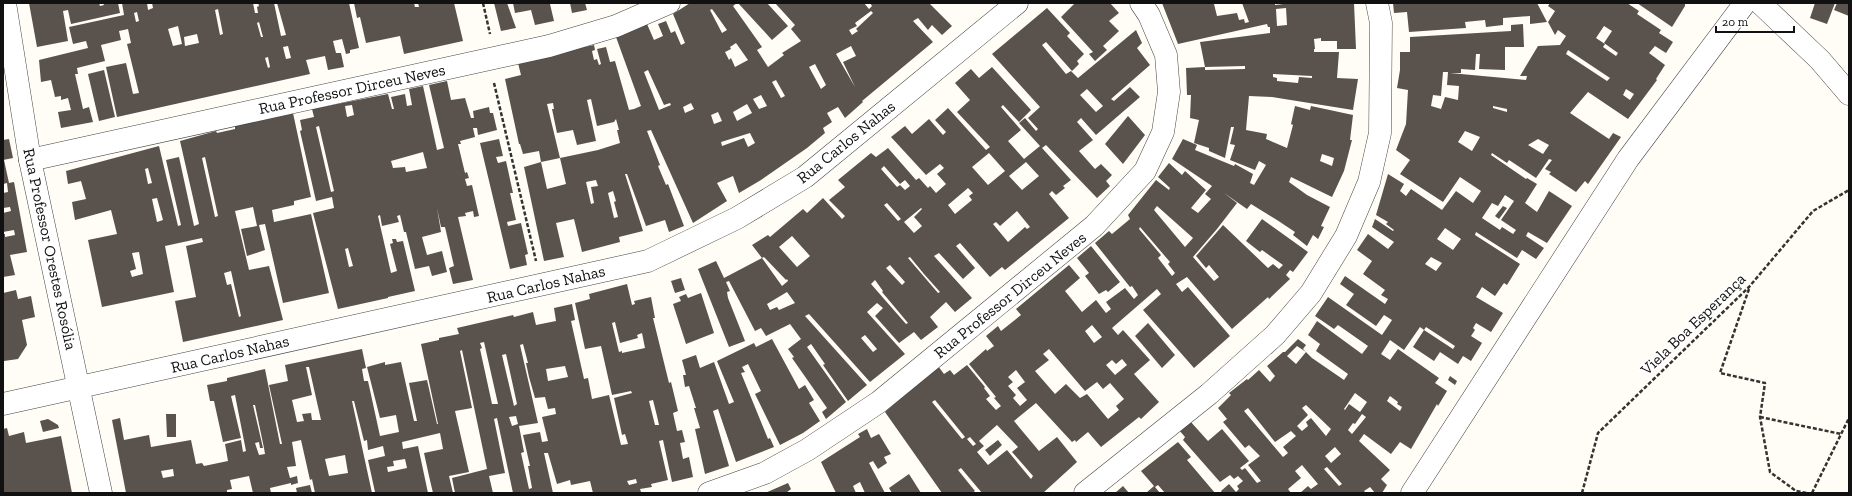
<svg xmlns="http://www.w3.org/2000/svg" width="1852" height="496" font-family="'Zilla Slab',serif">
<rect width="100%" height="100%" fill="#fffdf5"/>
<g fill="#5a524d" fill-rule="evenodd">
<path d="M29,3H99L100,6L104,5L103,3H118L120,13L71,24L68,10L63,11L68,41L37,47Z"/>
<path d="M122,3H147L148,10L153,8L152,3H253L255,13H258L257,7L259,6L258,3H274L281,36L286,35L277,3H349L359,48L350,50V53L346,54L342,39L333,41L336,53H341L344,67L328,70L325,56L306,60L310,74L117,117L106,67L126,63L133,94L139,93L127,44L131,43L128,29L119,31L121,40L101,45L105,61L77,68L78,74H75L83,109L89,107L93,122L61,128L58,112L71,110L68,98L61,100V96L55,97L51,80L41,82L39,60L88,48L86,41L73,44L69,27L124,15ZM218,9L223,34L220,35L215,10ZM137,12L139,21L136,22L134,13ZM259,22L263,37H261L257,23ZM178,26L182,44L173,46L168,29ZM197,34L199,43L185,46L184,37ZM288,46L291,58L286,59L283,47ZM268,57L270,67L268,68L265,58Z"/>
<path d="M354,3H414L415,7H419L418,3H454L463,41L404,54L400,36L366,43L360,17L357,18Z"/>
<path d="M494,3H507L516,28L501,31Z"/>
<path d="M513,3L550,4L554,21L535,25L531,10L515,13Z"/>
<path d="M570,3H585L587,10L572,13Z"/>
<path d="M690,3H737L733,6L762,47L757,50L768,67L784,55L782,53L801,41L791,29L795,25L775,3H864L869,9L872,6L870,3H929L952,26L942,35L932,25L928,30L918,18L913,21L933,42L862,101L863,102L845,118L838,107L827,113L832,122L823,128L825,133L807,148L761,180L739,193L733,176L717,183L727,201L693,223L651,130L647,131L660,165L658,166L666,185L668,184L684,226L669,232L665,220L646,226L627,174H625L643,231L619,237L620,242L582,252L574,219L556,223L564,257L544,261L524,167L541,162L547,189L566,184L560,158L598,150L620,143L617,130H619L616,119L614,122L597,126L591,99L587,100L596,141L577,145L573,130L557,133L552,109H554L553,103L547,104L560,158L541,162L539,151L523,154L520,144H519L505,79L521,75L518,63L536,57L594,45L595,50L592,51L594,60L597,59L599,65L601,64L597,49L606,47L610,62L615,61L629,110L634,109L641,106L616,37L647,24L654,40L663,36L658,24L666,21L671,33L675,31L681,45L685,43L673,14ZM712,9L727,30L722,33L710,10ZM871,11L873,13L856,29L858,31L852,35L849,30L857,26L855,23ZM736,43L748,60L735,67L731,58L729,60L725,52L731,49L730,47ZM851,46L856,56L843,62L855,87L836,54ZM815,64L826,85L821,89L809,67ZM648,70L664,105L670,103L671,105L659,110L644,72ZM776,80L785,96L781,98L772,82ZM761,95L767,106L759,109L753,99ZM691,103L694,109L685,113L683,107ZM747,104L752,113L737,121L733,112ZM718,112L722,121L714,124L711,115ZM750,133L755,143L748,147L744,138L722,146L721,142ZM596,180L598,186L591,187L594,203L591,204L586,182ZM613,191L616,201L614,202L618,217L614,218L608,193Z"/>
<path d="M738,3H767L788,26L772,40Z"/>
<path d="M1075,3H1093L1095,4L1096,3H1110L1119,13L1109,21L1119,31L1103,46L1107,50L1095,61L1089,54L1093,52L1061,17Z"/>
<path d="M1162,3H1216L1214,4L1217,16L1237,13L1239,20L1244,19L1245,23L1249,22L1242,3H1275V5L1292,3H1354L1356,49H1337V41H1321V38L1314,39L1315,49H1314V52H1339L1337,78L1358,79L1353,110L1272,97L1249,96L1246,130L1267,134L1266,139L1287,148L1293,125L1291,124L1295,106L1310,110L1311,106L1353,115L1350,140H1352L1344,171L1332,197L1291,177L1289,182L1307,195L1330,207L1321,226L1324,227L1318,239L1313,235L1307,246L1293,235L1295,232L1277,220L1251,204L1247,209L1224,193L1237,203L1217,229L1193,257L1214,281L1219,277L1209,265L1206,268L1196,256L1223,225L1268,268L1273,264L1279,269L1283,265L1262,250L1260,252L1246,241L1262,219L1308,252L1293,272L1290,270L1286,275L1290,279L1269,299L1268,297L1232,329L1187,277L1176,284L1182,292L1188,287L1230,336L1194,368L1143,310L1161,294L1157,289L1112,328L1118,335L1123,330L1150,360L1134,374L1159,402L1141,419L1139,417L1101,447L1088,432L1076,442L1075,440L1072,442L1036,403L1014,421L1039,451L1057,437L1077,462L1043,493H982L961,468L958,470L975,491L972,493H942L885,412L938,366L944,374L950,370L954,375L967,365L985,387L984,388L990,396L986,399L996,410L1001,406L994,398L996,397L969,364L986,349L987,351L994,346L986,336L998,326L1001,331L1021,315L1016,309L1069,265L1080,278L1065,291L1082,312L1096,300L1106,313L1111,309L1106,302L1125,288L1134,299L1138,295L1132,286L1130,287L1095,243L1109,231L1112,234L1130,219L1128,215L1156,180L1169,190L1170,188L1158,177L1169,163L1182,175L1185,171L1206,190L1191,208L1198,213L1211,199L1205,194L1212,186L1172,159L1183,139L1197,145L1195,150L1234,166L1235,164L1253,174L1250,183L1254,185L1266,165L1259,161L1255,170L1230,160L1235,145L1230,144L1234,127H1231L1225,158L1209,151V148L1194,143L1199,120L1190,118L1191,95H1187L1186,68L1205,67L1200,42L1270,33V27H1268L1267,24L1178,44ZM1286,8L1287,25L1277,26L1276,9ZM1245,66V69L1205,70V67ZM1273,74L1312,76V78L1299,77L1298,83L1277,81V78L1273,77ZM1322,154L1334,158L1332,166L1320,161ZM1157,206L1193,238L1185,247L1154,210ZM1140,227L1170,262L1168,264L1175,273L1172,276L1158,258L1161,255L1139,229ZM1092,325L1102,337L1094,343L1085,331ZM1049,349L1085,391L1097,382L1103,389L1110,383L1124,399L1116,406L1119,410L1108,419L1087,394L1080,398L1066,384L1055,394L1035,371L1049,360L1043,354ZM1122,359L1127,365L1115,375L1106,365L1112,360L1116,364ZM1016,370L1025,382L1017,388L1027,400L1020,406L1013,398L1016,395L1008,386L1013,382L1008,377ZM935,400L965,437L962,439L932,402ZM997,425L1018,447L1012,452L1033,476L1031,479L1007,450L988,465L977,452L984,446L979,441ZM970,437L976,444L973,446L967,439Z"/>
<path d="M1393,3H1537L1547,22L1530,24V16L1503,18V25L1486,27L1485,20L1465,22L1466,28L1409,32L1407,12L1394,13Z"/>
<path d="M1550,3H1627L1639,11L1637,14L1661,30L1659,33L1673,42L1666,53L1655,46L1649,53L1665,65L1656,79L1657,80L1628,119L1588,92L1570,113L1609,139L1613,133L1621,137L1588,184L1585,181L1576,192L1549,174L1551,172L1545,169L1552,160L1549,159L1536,178L1509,160L1507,163L1492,153L1491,155L1526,179L1527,178L1537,184L1525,203L1537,212L1549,191L1572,206L1547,243L1528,232L1526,236L1544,248L1536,259L1522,250L1517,258L1476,232L1475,235L1520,264L1507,285L1504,283L1495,296L1482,287L1476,297L1503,313L1491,332L1476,323L1473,328L1475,330L1471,336L1482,343L1471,361L1463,356L1458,364L1440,352L1434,361L1413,347L1424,330L1453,349L1455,346L1426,327L1424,330L1420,327L1404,350L1390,340L1381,354L1390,360L1398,349L1439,378L1435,383L1447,391L1438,406L1437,404L1411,449L1400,442L1391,454L1364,434L1359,441L1390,470L1381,479L1387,485L1382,493H1375L1370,487L1364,491L1366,493H1300L1308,486L1311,489L1318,484L1302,465L1295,471L1301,478L1288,489L1291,493H1222L1221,491L1229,484L1236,492L1239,489L1237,486L1243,481L1238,476L1234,479L1230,475L1220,482L1183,440L1185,437L1179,430L1190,421L1208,441L1222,429L1249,461L1240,468L1242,470L1245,468L1257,483L1261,481L1248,465L1260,456L1249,445L1245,448L1223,422L1227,419L1218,408L1231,395L1229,393L1247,379L1248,380L1259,370L1270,382L1275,376L1267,366L1283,352H1285L1298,339L1306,345L1303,349L1312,358L1344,380L1348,374L1316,351L1320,344L1308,335L1317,321L1362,354L1368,346L1338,325L1334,329L1315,316L1328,297L1382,335L1392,320L1384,315L1376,326L1346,305L1354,294L1340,284L1345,276L1385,304L1388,299L1381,295L1385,290L1363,274L1372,261L1357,250L1368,234L1388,249L1394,242L1372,227L1375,219L1393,231L1394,230L1386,224L1388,222L1376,215L1388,174L1404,184L1400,191L1406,196L1411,189L1442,210L1456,191L1473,203L1481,191L1460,177L1443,202L1400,174L1410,160L1396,150L1406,124L1408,90L1397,88L1400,70V52H1410V37L1511,31V25L1523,24L1524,47H1505V70L1479,69L1480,54H1476L1475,70L1461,69V73H1450L1526,80L1527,76H1520L1538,46L1560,45L1566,36L1558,30L1555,35L1548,22L1555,11L1548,6ZM1604,26L1612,31L1604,43L1618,53L1616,56L1603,47L1605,44L1596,38ZM1568,50L1610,78L1607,81L1566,54ZM1443,72H1448L1447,85L1459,86L1458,100L1445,97L1441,109L1431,106L1433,95L1441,96ZM1626,89L1634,94L1630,100L1623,95ZM1493,106L1507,109V112L1493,108ZM1465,131L1480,137L1472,151L1458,142ZM1538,139L1549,145L1543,154L1528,145ZM1505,195L1514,201L1501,220L1516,230L1513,234L1502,227L1500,230L1482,218L1492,203L1498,206ZM1445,228L1461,239L1453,250L1437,239ZM1431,257L1442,263L1436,271L1425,264ZM1297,346L1306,352L1296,364L1287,356ZM1355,393L1367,402L1360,412L1349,404L1345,410L1344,409ZM1390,396L1398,402L1397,404L1402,407L1400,411L1387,401ZM1306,405L1331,429L1326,436L1311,418L1306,422L1308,426L1302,431L1297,426L1308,415L1302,408ZM1248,408L1275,442L1291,431L1296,436L1283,447L1288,453L1283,457L1244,411ZM1362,414L1366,417L1352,434L1348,430L1353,423L1355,424ZM1335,447L1341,454L1331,463L1325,456ZM1327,467L1342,484L1339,486L1324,469Z"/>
<path d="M1637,3H1685V6L1672,27Z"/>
<path d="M1815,3H1835L1827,24L1810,18Z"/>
<path d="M1837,3H1849V16L1834,10Z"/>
<path d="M1047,8L1070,33L1067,36L1084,54L1077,61L1079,64L1072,71L1046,42L1042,45L1066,74L1071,71L1078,78L1136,30L1142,43L1137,48L1150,65L1111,99L1114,101L1130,87L1140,97L1096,135L1081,118L1077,122L1093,140L1079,151L1095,169L1101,164L1112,175L1106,181L1110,186L1097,198L1046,145L1042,148L1071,180L1063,186L1065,188L1056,195L1052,191L1049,194L1069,218L1005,270L1002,267L990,277L960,243L956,246L975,268L963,279L939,253L934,256L972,298L955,312L946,302L930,317L938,327L921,340L914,332L899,343L875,316L883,308L877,303L867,312L905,354L870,382L809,314L805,316L867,385L848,401L823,365L825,364L811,344L807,347L846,402L826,419L822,412L827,408L792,358L794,357L788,349L801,339L790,324L766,336L761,328L755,331L729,281L726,282L730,291L727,292L728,298L745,341L729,347L698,269L716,261L724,278L762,258L782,286L788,281L787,279L786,280L764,257L762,258L752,245L768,235L770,237L803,209L807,213L823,198L842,219L845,216L829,200L845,187L838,180L871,153L876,157L888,148L916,180L919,178L928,188L930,186L936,193L946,184L937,174L944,168L940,164L926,175L891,137L905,126L912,134L929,119L943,135L946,132L935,120L948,108L986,150L990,147L957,112L970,100L955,83L971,69L979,78L992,67L1031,110L1019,122L1003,105L1001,107L1021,130L1008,141L1024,159L1040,146L1019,123L1025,118L1036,131L1038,129L1028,118L1040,107L992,54ZM1087,89L1103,106L1096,112L1080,95ZM989,153L1005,171L988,185L972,167ZM1026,162L1039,176L1022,190L1009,176ZM884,166L900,184L905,180L910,186L905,190L900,185L897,187L881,169ZM968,188L973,193L969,196L972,200L955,214L948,205ZM887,203L895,212L901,219L898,221L884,205ZM921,208L922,209L914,217L922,226L914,233L904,222ZM1017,211L1030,227L1027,229L1025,227L1008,242L993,224L996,222L1000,226ZM792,236L810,256L797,267L779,247ZM910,257L924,274L940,292L938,293L908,258ZM890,265L905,282L902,285L886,268ZM875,280L883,291L882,292L908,323L906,324L871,284ZM787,292L795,303L779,310L777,307L770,310L767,304ZM865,335L877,349L873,352L861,338Z"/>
<path d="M104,70L115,117L99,121L88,74Z"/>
<path d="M447,81L451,100L465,98L471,118H474L473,111L489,107L490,113H493L497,130L478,135L477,128H473L475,137L460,141L461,144H458L465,173L467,172L469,178L465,179L467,186L472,185L479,216L474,217L473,211L465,213L466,216L458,217L473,280L453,284L449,268L454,266L445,227H441L437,208L441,232L422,237L427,255L442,251L447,272L432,276L429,266L415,269L406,232H404L400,215L397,216L399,222L382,226L380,215L378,216L391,273L397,271L390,244L393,243L392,239H396L397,242L403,241L415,291L388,297V298L338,309L313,213L334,208L332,197L316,201L300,131L302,130L300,120L314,117L312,109L388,94L392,109H394L391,97L405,94L407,106L412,105L409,89L423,86L437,150L444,148L429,85ZM352,105L354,115L347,117L345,106ZM319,126L334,191L331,192L316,127ZM423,152L427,168L406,172L405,167L393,168L391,161ZM348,248L353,266L349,267L345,249Z"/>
<path d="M293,113L311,197L294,201V205L272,210L274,222L311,214L329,293L283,303L265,224L259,225L265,250L247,256L241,229L257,226L253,207L235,211L249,270L269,266L283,320L183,342L175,301L196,297L186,246L203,242L202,238L165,246L174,292L102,307L88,240L117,234L111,210L75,220L72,202L86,199L81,181L68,184L66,171L159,146L178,226L181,225L166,160L179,157L194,226L199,224L180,141L216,131L217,133L235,129V126ZM205,157L218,216L215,217L202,158ZM148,168L152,183L148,184L145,169ZM157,198L163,220L157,222L152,199ZM139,252L143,274L132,277L130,271L136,269L132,253ZM231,271L241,316L239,317L231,284L227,285L224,273Z"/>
<path d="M1128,116L1145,135L1123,164L1105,144Z"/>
<path d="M9,139L13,158L3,160V140Z"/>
<path d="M499,139L503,156L496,157L498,163L506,161L513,193H510L516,220L507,222L508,226L521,223L528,254L525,255L527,265L510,269L480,143Z"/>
<path d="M4,160L9,183L14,182L27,252L10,255L15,275L3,277V234H5V237L15,235L14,230L3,232V213L11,211L10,207L3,208V193L8,192L7,183L3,184Z"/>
<path d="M1503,206L1507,208L1499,219L1495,216Z"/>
<path d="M1091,246L1120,282L1108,292L1106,290L1099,294L1085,276L1089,273L1077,258Z"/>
<path d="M681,278L685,290L675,293L671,281Z"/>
<path d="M627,284L632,305L635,304L634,301L651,297L655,318H653L669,383L671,382L678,411L673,413L677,431L682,430L685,442L680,443L683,459L689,457L693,477L672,482L663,440L659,441L668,480L651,484L652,487L640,489L641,492L593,493L590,481L571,485L570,480L557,484L548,453H544L553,493H513L497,418L494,419L505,473L489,476L493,493H455L452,478L487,469L462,350L460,351L472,408L455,411L469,472L449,476L453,493H433L429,476L424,453L443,449L440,433L402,442L403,449L418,446L428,493L375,492L368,460L385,456L383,446L368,450L367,440L364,441L354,401H352L372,493H315L312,479L310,480L301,440L292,442L296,466L287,467L290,478L297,476L298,483L291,485V483L270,488L271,493H253L249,476L230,480L232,489L227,490V493H126L112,420L120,418L124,440L149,435L151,447L191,440L196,464L202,463L204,466L228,461L225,444L241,440L243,452L246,451L235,395L231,396L241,438L223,442L214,401H210L207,385L227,381V378L265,369L280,444H282L269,385L288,381L285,365L362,349L366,368L362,369L364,381H368L380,436L399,432L396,415L380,418L367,367L385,362V365L401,362L414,421H417L409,383L427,380L437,424H438L421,344L439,340V338L459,334L457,328L513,315L514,317L533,312L536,325L556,321L554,308L572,304L575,320L571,321L584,379L588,378L592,399L609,395L621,445L628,444L625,434L622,435L614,398L632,393L631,391L612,395L601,346L585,349L575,303L590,299L589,294ZM615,322L620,343L638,338L637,335L642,333L645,348L622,353V351L619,352L612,323ZM484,342L498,404H492L480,349L482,348L480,343ZM523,344L528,363H526L529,377L535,398L545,397L548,409L555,408L556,414L542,417L548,441L542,442L540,432L523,435L530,466H528L532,488L529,489L521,453L524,452L519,426L538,423L520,345ZM506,354L517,404L514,406L502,355ZM565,366L568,377L548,381L546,369ZM306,367H309L321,420H312L311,413L302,414L304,421L297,422L292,400L312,395ZM653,400L657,416L659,425H655L649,401ZM253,405H255L264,448L265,454L259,455L255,443L259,442L260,448H263ZM516,416L518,424L512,426L509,417ZM345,455L348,473L329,476L325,459ZM405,459L407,468L388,472L387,467L394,466L393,461ZM173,469L174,476L163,478L161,471ZM636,479L637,483L629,485L627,481Z"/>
<path d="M16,290L18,299L31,296L35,317L22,320L27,345L18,359L4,361L3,293Z"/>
<path d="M701,293L714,333L686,344L673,304L681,301L679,297L686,294L688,298Z"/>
<path d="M1148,323L1175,355L1162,368L1135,336Z"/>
<path d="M772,339L799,389L805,385L814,400L809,403L820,421L803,433L780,445L755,394L761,391L748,364L742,367L745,372L741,373L768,439L770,438L774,447L736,462L718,409L713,411L729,466L705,474L695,429L700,428L694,408H696L689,386L685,387L683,375H686L682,360L696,355L700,368L714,362L729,404L734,402L717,361L754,343L756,347Z"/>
<path d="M1450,376L1457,381L1455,385L1448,380Z"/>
<path d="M166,414H176V437H167Z"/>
<path d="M48,419L58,425L59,428L43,432L40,421Z"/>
<path d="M7,428L9,436L24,432L26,443L61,436L72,493H3V429Z"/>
<path d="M867,429L871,438L879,434L891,454L884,457L887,463L878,469L873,461L869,463L885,493H865L860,482L853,486L856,493H836L821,462L860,437L858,434Z"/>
<path d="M998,440L1002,445L990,456L985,450Z"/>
<path d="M1178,442L1191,457L1187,460L1215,493H1165L1158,485L1155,487L1160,493H1146L1154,486L1141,471Z"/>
<path d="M909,474L921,493H892L889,488Z"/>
<path d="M788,483L791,489L786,493H765Z"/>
<path d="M310,485L312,493H297L296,488Z"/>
<path d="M1123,486L1129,493H1115Z"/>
</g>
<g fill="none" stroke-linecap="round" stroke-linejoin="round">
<defs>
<g id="minor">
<path d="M5,3L30,160L101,493"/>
<path d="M1760,3L1820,60L1849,94"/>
<path d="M30,160L549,46L616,26L669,3"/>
<path d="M3,404L648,261L737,218L805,177L1017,3"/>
<path d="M709,493L765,473L807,450L879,402L1094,226L1145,171L1163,132L1169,92L1166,55L1149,15L1141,3"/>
<path d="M1085,493L1209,394L1275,335L1311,293L1346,236L1369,182L1380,133L1381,23L1377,3"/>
<path d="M1412,493L1628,159L1745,3"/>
</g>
</defs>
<use href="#minor" stroke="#444" stroke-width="23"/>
<g stroke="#333" stroke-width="2.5" stroke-dasharray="4 2" stroke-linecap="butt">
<path d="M483,3L490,34"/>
<path d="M494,83L536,261"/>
<path d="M1749,289L1720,373L1765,383L1760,417L1770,472L1796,491L1807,493"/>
<path d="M1760,417L1841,434"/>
<path d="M1582,493L1598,433L1749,287L1813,211L1849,190"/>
<path d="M1812,493L1849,418"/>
</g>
<use href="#minor" stroke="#fff" stroke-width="22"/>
</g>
<g text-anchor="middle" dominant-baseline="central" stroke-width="4" stroke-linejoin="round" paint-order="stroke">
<g font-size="16" fill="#111" stroke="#fff">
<text transform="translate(352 89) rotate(-12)">Rua Professor Dirceu Neves</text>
<text transform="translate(846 142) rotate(-39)">Rua Carlos Nahas</text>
<text transform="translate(50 249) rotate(78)">Rua Professor Orestes Rosólia</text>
<text transform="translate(546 284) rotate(-13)">Rua Carlos Nahas</text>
<text transform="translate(1010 295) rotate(-39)">Rua Professor Dirceu Neves</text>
<text transform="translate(1693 324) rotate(-44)">Viela Boa Esperança</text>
<text transform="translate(230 354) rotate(-13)">Rua Carlos Nahas</text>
</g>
</g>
<rect width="1852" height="496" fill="none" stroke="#111111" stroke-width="8"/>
<path d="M1716 26v6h78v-6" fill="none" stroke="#111111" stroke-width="2"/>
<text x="1722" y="26" font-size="12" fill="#111111" stroke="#ffffff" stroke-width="3" paint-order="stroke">20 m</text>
</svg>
